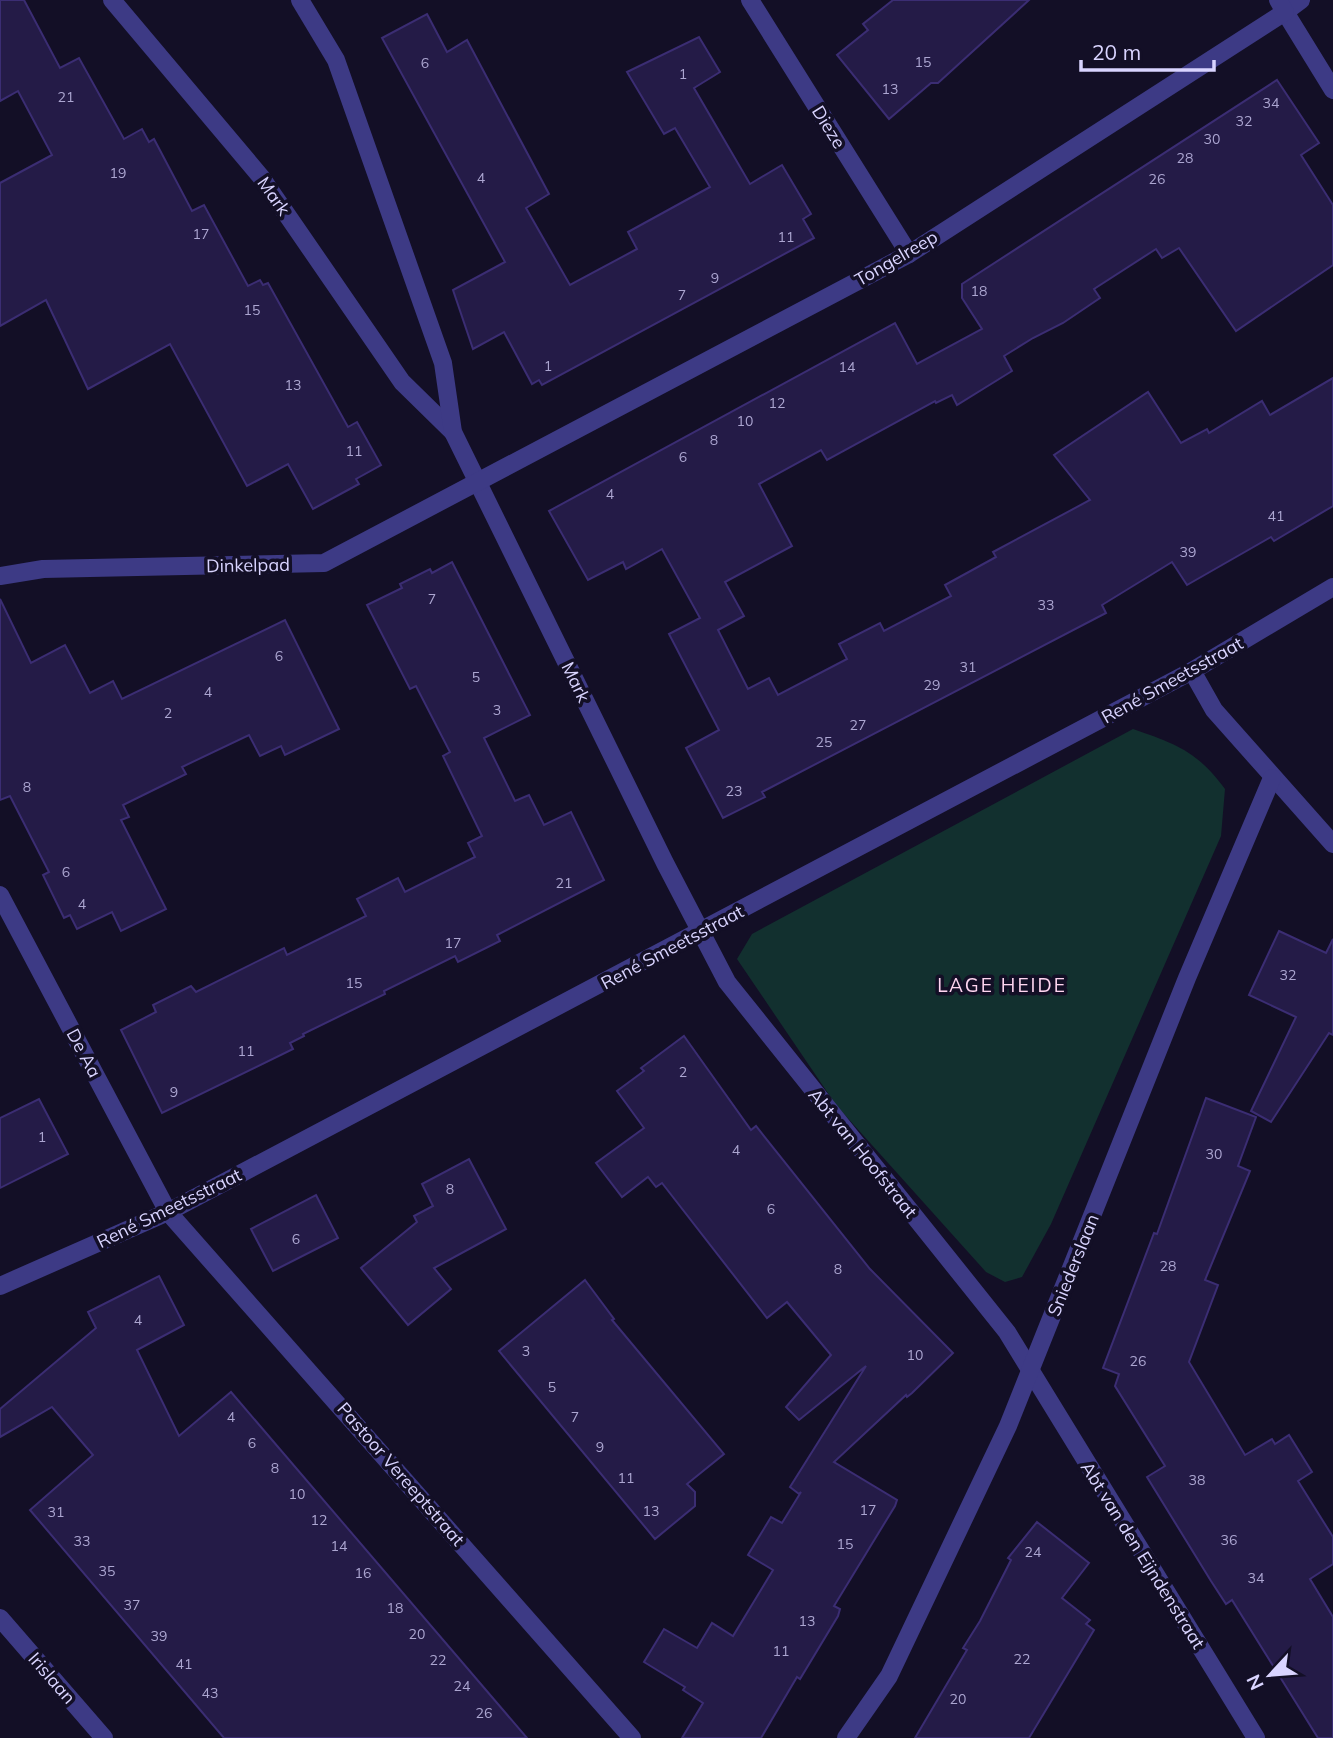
<svg xmlns="http://www.w3.org/2000/svg" width="1333" height="1738" font-family="Mulish,sans-serif">
<rect width="100%" height="100%" fill="#130f26"/>
<path fill="#12302f" d="M1133,729C1176,744 1197,751 1225,789L1221,836L1051,1224L1022,1277L1005,1282L986,1272L836,1105L737,959L752,934Z"/>
<g fill="#241b47" stroke="#3b2d73" stroke-width="2">
<path d="M0,0H24L60,68L79,58L124,139L142,129L149,142L154,139L192,211L204,205L248,286L260,280L263,285L268,283L348,427L357,422L381,465L356,479L359,484L313,509L288,464L247,486L170,344L88,389L46,300L0,326V183L52,155L18,91L0,101Z"/>
<path d="M893,0H1029L938,83H931L889,119L837,55L868,30L863,24Z"/>
<path d="M427,14L447,52L467,40L549,194L526,208L570,285L637,249L628,232L710,187L675,128L664,134L627,72L699,37L720,72L694,88L750,184L782,165L811,214L803,219L814,238L542,385L539,380L532,384L504,332L473,349L453,290L505,262L382,38Z"/>
<path d="M1277,80L1319,143L1301,155L1333,205V265L1236,331L1179,248L1162,258L1156,249L1094,289L1100,298L1063,323L1033,338L1004,356L1012,371L957,405L952,395L936,403L935,401L827,460L821,450L759,484L792,546L725,582L744,616L718,630L748,689L769,678L778,695L847,659L839,644L880,623L884,631L951,596L945,585L996,557L993,552L1090,500L1054,455L1148,392L1181,443L1207,429L1209,433L1262,401L1270,415L1333,378V506L1274,541L1271,537L1187,585L1172,562L1102,605L1106,613L762,792L765,797L723,818L686,748L719,730L669,634L700,618L662,549L626,569L623,562L588,580L549,511L895,323L917,364L982,329L962,298V284Z"/>
<path d="M452,562L530,715L484,738L515,801L529,795L544,825L571,812L604,880L497,935L500,941L458,962L455,956L384,991L385,994L303,1034L304,1036L290,1043L293,1049L162,1113L121,1030L156,1012L153,1005L191,986L196,992L284,948L287,955L366,916L357,899L398,878L405,892L475,857L468,843L482,836L443,756L450,752L416,686L410,689L367,605L402,588L400,584L430,569L432,573Z"/>
<path d="M0,599L31,663L65,645L90,693L113,681L122,699L285,620L339,729L285,755L281,746L260,756L249,735L182,767L186,774L123,805L129,817L121,820L166,909L121,931L112,912L77,929L70,915L64,918L43,875L49,872L10,796L0,800Z"/>
<path d="M1279,931L1326,953L1333,939V1035L1329,1033L1271,1122L1251,1111L1296,1017L1249,995Z"/>
<path d="M684,1036L751,1130L756,1126L870,1269L953,1353L912,1393L907,1397L906,1395L834,1462L897,1500L895,1506L834,1606L840,1609L838,1616L800,1679L797,1677L761,1738H682L703,1703L683,1690L685,1687L644,1662L664,1629L697,1648L712,1623L733,1636L773,1570L748,1555L771,1517L782,1523L801,1492L799,1494L790,1487L866,1366L799,1420L786,1407L831,1355L787,1302L767,1318L662,1183L656,1187L648,1177L622,1197L596,1163L644,1128L617,1091L644,1071L641,1068Z"/>
<path d="M1206,1098L1256,1117L1238,1166L1250,1171L1205,1280L1218,1285L1189,1362L1245,1455L1272,1439L1275,1444L1289,1435L1312,1472L1298,1481L1333,1537V1564L1310,1579L1333,1617V1738H1318L1232,1600L1226,1604L1211,1581L1147,1477L1165,1466L1115,1386L1119,1374L1103,1368L1154,1233L1157,1234Z"/>
<path d="M39,1099L68,1154L0,1188V1118Z"/>
<path d="M469,1159L506,1229L434,1268L451,1289L408,1325L361,1268L417,1222L414,1216L433,1206L422,1184Z"/>
<path d="M316,1195L338,1238L273,1271L251,1229Z"/>
<path d="M159,1276L184,1325L137,1350L179,1436L231,1392L527,1738H224L30,1510L93,1455L52,1407L0,1437V1409L96,1328L88,1312Z"/>
<path d="M585,1280L614,1319L612,1320L724,1454L687,1484L695,1492V1506L655,1539L499,1351Z"/>
<path d="M1037,1522L1089,1563L1062,1598L1090,1620L1086,1624L1094,1630L1029,1738H915L967,1650L963,1648L980,1621L1011,1560L1008,1558Z"/>
</g>
<g fill="none" stroke-linecap="round" stroke-linejoin="round">
<g stroke="#3d3a85" stroke-width="18">
<path d="M112,0L261,177L402,382L453,432"/>
<path d="M300,0L336,60L443,363L453,432L665,863L727,982L1007,1332L1256,1738"/>
<path d="M750,0L909,254"/>
<path d="M1301,0L1285,12L1333,90"/>
<path d="M0,576L43,569L324,563L909,254L1285,12L1278,0"/>
<path d="M1192,671L1214,710L1333,844"/>
<path d="M0,895L168,1212L632,1738"/>
<path d="M0,1286L168,1212L1192,671L1333,587"/>
<path d="M0,1618L104,1738"/>
<path d="M846,1738L889,1676L1008,1426L1187,978L1272,778"/>
</g>
</g>
<g text-anchor="middle" dominant-baseline="central" stroke-width="7" stroke-linejoin="round" paint-order="stroke">
<g font-size="14" fill="#aca6d1">
<text x="923" y="62">15</text>
<text x="425" y="63">6</text>
<text x="683" y="74">1</text>
<text x="890" y="89">13</text>
<text x="66" y="97">21</text>
<text x="1271" y="103">34</text>
<text x="1244" y="121">32</text>
<text x="1212" y="139">30</text>
<text x="1185" y="158">28</text>
<text x="118" y="173">19</text>
<text x="481" y="178">4</text>
<text x="1157" y="179">26</text>
<text x="201" y="234">17</text>
<text x="786" y="237">11</text>
<text x="715" y="278">9</text>
<text x="979" y="291">18</text>
<text x="682" y="295">7</text>
<text x="252" y="310">15</text>
<text x="548" y="366">1</text>
<text x="847" y="367">14</text>
<text x="293" y="385">13</text>
<text x="777" y="403">12</text>
<text x="745" y="421">10</text>
<text x="714" y="440">8</text>
<text x="354" y="451">11</text>
<text x="683" y="457">6</text>
<text x="610" y="494">4</text>
<text x="1276" y="516">41</text>
<text x="1188" y="552">39</text>
<text x="432" y="599">7</text>
<text x="1046" y="605">33</text>
<text x="279" y="656">6</text>
<text x="968" y="667">31</text>
<text x="476" y="677">5</text>
<text x="932" y="685">29</text>
<text x="208" y="692">4</text>
<text x="497" y="710">3</text>
<text x="168" y="713">2</text>
<text x="858" y="725">27</text>
<text x="824" y="742">25</text>
<text x="27" y="787">8</text>
<text x="734" y="791">23</text>
<text x="66" y="872">6</text>
<text x="564" y="883">21</text>
<text x="82" y="904">4</text>
<text x="453" y="943">17</text>
<text x="1288" y="975">32</text>
<text x="354" y="983">15</text>
<text x="246" y="1051">11</text>
<text x="683" y="1072">2</text>
<text x="174" y="1092">9</text>
<text x="42" y="1137">1</text>
<text x="736" y="1150">4</text>
<text x="1214" y="1154">30</text>
<text x="450" y="1189">8</text>
<text x="771" y="1209">6</text>
<text x="296" y="1239">6</text>
<text x="1168" y="1266">28</text>
<text x="838" y="1269">8</text>
<text x="138" y="1320">4</text>
<text x="526" y="1351">3</text>
<text x="915" y="1355">10</text>
<text x="1138" y="1361">26</text>
<text x="552" y="1387">5</text>
<text x="231" y="1417">4</text>
<text x="575" y="1417">7</text>
<text x="252" y="1443">6</text>
<text x="600" y="1447">9</text>
<text x="275" y="1468">8</text>
<text x="626" y="1478">11</text>
<text x="1197" y="1480">38</text>
<text x="297" y="1494">10</text>
<text x="868" y="1510">17</text>
<text x="651" y="1511">13</text>
<text x="56" y="1512">31</text>
<text x="319" y="1520">12</text>
<text x="1229" y="1540">36</text>
<text x="82" y="1541">33</text>
<text x="845" y="1544">15</text>
<text x="339" y="1546">14</text>
<text x="1033" y="1552">24</text>
<text x="107" y="1571">35</text>
<text x="363" y="1573">16</text>
<text x="1256" y="1578">34</text>
<text x="132" y="1605">37</text>
<text x="395" y="1608">18</text>
<text x="807" y="1621">13</text>
<text x="417" y="1634">20</text>
<text x="159" y="1636">39</text>
<text x="781" y="1651">11</text>
<text x="1022" y="1659">22</text>
<text x="438" y="1660">22</text>
<text x="184" y="1664">41</text>
<text x="462" y="1686">24</text>
<text x="210" y="1693">43</text>
<text x="958" y="1699">20</text>
<text x="484" y="1713">26</text>
</g>
<g font-size="18" fill="#d9d4ff" stroke="#130f26">
<text transform="translate(829 127) rotate(58)">Dieze</text>
<text transform="translate(274 196) rotate(55)">Mark</text>
<text transform="translate(896 258) rotate(-30)">Tongelreep</text>
<text transform="translate(248 565) rotate(-1)">Dinkelpad</text>
<text transform="translate(1172 680) rotate(-29)">René Smeetsstraat</text>
<text transform="translate(576 682) rotate(64)">Mark</text>
<text transform="translate(672 947) rotate(-28)">René Smeetsstraat</text>
<text transform="translate(84 1053) rotate(62)">De Aa</text>
<text transform="translate(863 1153) rotate(51)">Abt van Hoofstraat</text>
<text transform="translate(169 1208) rotate(-26)">René Smeetsstraat</text>
<text transform="translate(1073 1265) rotate(-68)">Sniederslaan</text>
<text transform="translate(401 1474) rotate(49)">Pastoor Vereeptstraat</text>
<text transform="translate(1143 1555) rotate(58)">Abt van den Eijndenstraat</text>
<text transform="translate(52 1678) rotate(49)">Irislaan</text>
</g>
<g font-size="19" letter-spacing="2" fill="#ffd6f0" stroke="#130f26">
<text x="1002" y="985">LAGE HEIDE</text>
</g>
</g>
<g transform="translate(1270 1675) rotate(244)" stroke="#130f26" stroke-width="5" paint-order="stroke">
<path d="M0-5L12 26L0 18L-12 26Z" fill="#d9d4ff"/>
<text y="-10" font-size="19" font-weight="bold" text-anchor="middle" fill="#d9d4ff">N</text>
</g>
<path d="M1081 60v10h133v-10" fill="none" stroke="#d9d4ff" stroke-width="3.5"/>
<text x="1092" y="60" font-size="21" fill="#d9d4ff" stroke="#130f26" stroke-width="5" paint-order="stroke">20 m</text>
</svg>
